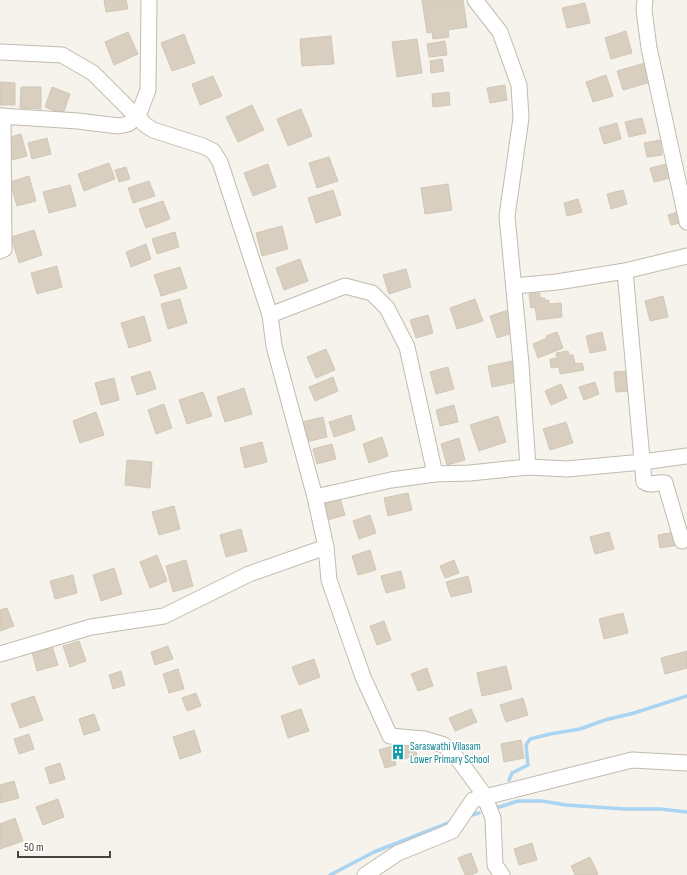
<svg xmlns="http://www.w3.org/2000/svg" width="687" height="875" font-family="'Sofia Sans Condensed',sans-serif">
<rect width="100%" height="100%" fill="#f6f3ec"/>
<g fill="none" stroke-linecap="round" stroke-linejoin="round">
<g stroke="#a9d4f2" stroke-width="3.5">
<path d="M509,780L512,773L528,765L526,745L530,739L550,734L580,729L605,720L634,713L687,696"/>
<path d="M496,808L518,801H542L566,805L625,809H660L687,812"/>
<path d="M468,816L479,813"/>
<path d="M330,875L374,852L451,822"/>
</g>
</g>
<g fill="#d8cfc1" stroke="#d3c7b4">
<path d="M104,0H126L128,9L106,12Z"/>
<path d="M422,0H463L467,27L448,30L449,37L433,39L432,32L427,33Z"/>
<path d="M585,3L590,23L567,28L562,8Z"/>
<path d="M626,31L632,53L611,59L605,38Z"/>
<path d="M128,32L138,54L114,65L105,42Z"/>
<path d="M184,34L195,63L172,71L161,43Z"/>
<path d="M331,36L334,64L302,66L300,39Z"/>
<path d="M417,39L422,73L397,77L392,42Z"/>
<path d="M445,41L447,55L429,57L427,44Z"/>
<path d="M442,59L444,71L431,73L430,61Z"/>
<path d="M645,63L651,82L623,90L617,71Z"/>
<path d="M606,75L613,96L593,102L586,82Z"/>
<path d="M213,76L222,96L200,105L192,84Z"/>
<path d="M0,82L15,83V105H0Z"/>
<path d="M505,85L507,100L490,103L487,88Z"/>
<path d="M21,87H41V109L20,108Z"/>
<path d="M52,87L70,94L63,114L45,107Z"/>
<path d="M449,92L450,105L433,107L432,94Z"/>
<path d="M252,105L264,130L238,142L226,117Z"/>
<path d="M301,109L312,136L288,146L277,119Z"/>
<path d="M642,118L646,133L629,137L625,122Z"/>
<path d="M617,123L621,139L604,144L599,128Z"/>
<path d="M21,134L27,156L13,160L7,138Z"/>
<path d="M47,138L51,154L32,159L28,143Z"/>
<path d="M660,140L662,155L647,157L644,143Z"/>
<path d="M329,157L338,181L317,188L309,163Z"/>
<path d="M109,163L115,179L84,191L78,174Z"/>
<path d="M268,164L276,187L253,196L244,173Z"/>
<path d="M667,164L670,178L654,182L650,168Z"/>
<path d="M126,167L130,179L119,182L115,170Z"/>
<path d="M29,176L36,201L17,206L10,182Z"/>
<path d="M149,181L155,196L133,203L128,188Z"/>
<path d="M448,184L452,210L425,214L421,188Z"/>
<path d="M70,185L76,206L49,213L43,192Z"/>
<path d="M333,190L341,215L316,223L308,198Z"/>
<path d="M623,190L627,204L611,209L607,194Z"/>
<path d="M578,199L582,212L567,216L564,203Z"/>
<path d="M163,201L170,219L146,228L139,209Z"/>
<path d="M677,212L680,223L671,225L668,215Z"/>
<path d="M282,226L288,249L262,256L256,233Z"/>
<path d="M34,230L42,255L19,263L11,237Z"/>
<path d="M175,232L179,247L157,254L152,239Z"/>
<path d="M146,244L151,259L131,267L126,252Z"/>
<path d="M300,259L308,281L284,290L276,268Z"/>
<path d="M57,266L62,287L37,294L31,273Z"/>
<path d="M180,267L187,288L161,296L154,275Z"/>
<path d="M406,269L411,287L389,294L383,275Z"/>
<path d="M540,293V298H545V301L549,300V304L561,303L562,317L537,320L535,307L531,308L529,294Z"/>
<path d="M663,296L668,317L650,321L645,301Z"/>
<path d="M180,299L187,323L168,329L161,304Z"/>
<path d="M475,299L483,321L457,329L450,308Z"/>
<path d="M508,310L515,332L497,338L490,316Z"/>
<path d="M428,315L433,333L416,338L410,320Z"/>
<path d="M144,316L151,341L129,348L121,323Z"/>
<path d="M557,332L563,348L538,358L533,344L547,338L546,336Z"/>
<path d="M602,332L606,350L590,353L586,336Z"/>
<path d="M326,349L335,370L316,378L307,357Z"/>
<path d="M568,351L569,355H573L575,364L582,363L584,370L560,374L559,367L551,368L550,359L557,358L556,353Z"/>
<path d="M512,361L516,382L492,387L488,366Z"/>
<path d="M448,367L454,389L436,394L430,372Z"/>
<path d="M150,371L156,389L137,395L131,377Z"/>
<path d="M632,371L633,391L616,392L614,372Z"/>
<path d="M333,377L338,391L315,401L309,387Z"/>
<path d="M114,378L119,400L101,405L95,383Z"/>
<path d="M595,382L599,394L584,400L579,387Z"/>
<path d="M561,384L567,398L551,405L545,391Z"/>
<path d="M244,388L252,414L225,422L217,397Z"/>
<path d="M203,392L212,416L187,424L179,400Z"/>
<path d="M164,404L172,428L156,434L148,410Z"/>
<path d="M454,405L458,422L440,426L436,410Z"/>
<path d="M96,412L104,435L80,443L73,421Z"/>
<path d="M351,415L355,430L334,437L329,422Z"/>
<path d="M498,416L506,442L479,451L470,425Z"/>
<path d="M323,417L327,437L306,442L302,422Z"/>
<path d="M566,422L573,443L550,450L543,429Z"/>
<path d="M382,437L388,456L369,463L363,444Z"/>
<path d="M459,438L465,460L447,465L441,444Z"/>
<path d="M262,442L267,462L245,468L240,448Z"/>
<path d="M332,444L336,459L317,464L313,449Z"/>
<path d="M127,460L152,462L150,488L125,485Z"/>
<path d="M408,493L412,510L388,516L384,498Z"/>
<path d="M339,495L345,515L328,520L322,500Z"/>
<path d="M174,506L180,529L159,535L152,512Z"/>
<path d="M370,515L376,533L359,539L353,521Z"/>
<path d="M241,529L247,551L226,557L220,535Z"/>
<path d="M609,532L614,549L595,554L590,537Z"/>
<path d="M675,532L678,545L660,548L658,535Z"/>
<path d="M370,550L376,570L358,575L352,556Z"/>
<path d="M157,555L167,581L150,588L140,562Z"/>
<path d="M186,560L193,586L173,592L166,566Z"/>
<path d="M454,560L459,573L445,578L440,566Z"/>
<path d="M114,568L122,594L101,601L93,575Z"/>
<path d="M401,571L405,588L386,593L381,576Z"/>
<path d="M73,575L77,593L55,599L50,581Z"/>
<path d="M468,576L472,592L451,597L446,582Z"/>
<path d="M7,608L14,626L0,631V610Z"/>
<path d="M623,613L628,633L604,639L599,619Z"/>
<path d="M384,621L391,640L377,645L370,626Z"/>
<path d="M79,641L86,661L70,667L63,646Z"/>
<path d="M52,646L58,665L37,671L32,652Z"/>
<path d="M168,646L173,659L155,665L151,652Z"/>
<path d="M687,651V668L665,674L661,658Z"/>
<path d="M314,659L320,677L299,685L292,667Z"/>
<path d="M506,666L512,689L482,696L477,673Z"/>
<path d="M427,668L433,686L418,691L411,674Z"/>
<path d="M178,669L184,689L169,693L163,674Z"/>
<path d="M121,671L125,685L113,689L109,675Z"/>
<path d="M196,693L201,706L187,711L182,698Z"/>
<path d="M34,696L43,720L20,728L11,704Z"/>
<path d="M523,698L528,715L506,722L500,705Z"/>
<path d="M301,709L309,731L288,738L281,716Z"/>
<path d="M471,709L477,722L455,731L449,718Z"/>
<path d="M94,714L100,730L84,735L79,719Z"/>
<path d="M194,730L201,752L180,759L173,737Z"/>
<path d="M29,734L34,749L19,754L14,739Z"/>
<path d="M412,740L417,755L404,759L403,755L394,758L396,765L385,768L379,750Z"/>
<path d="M521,740L524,758L504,762L501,744Z"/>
<path d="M60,763L65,779L50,784L45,768Z"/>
<path d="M14,781L19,798L0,803V785Z"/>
<path d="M58,799L64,817L43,825L36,807Z"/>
<path d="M15,818L23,841L0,849V824Z"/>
<path d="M532,843L537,860L519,865L514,849Z"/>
<path d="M471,853L478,872L471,875H465L458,858Z"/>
<path d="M590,857L598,874L595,875H575L571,866Z"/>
</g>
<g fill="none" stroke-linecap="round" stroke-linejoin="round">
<defs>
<g id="minor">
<path d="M475,0L500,32L519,85L521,118L507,216L521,364L528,467"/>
<path d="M645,0L644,10L649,48L687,222"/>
<path d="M0,52L62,55L93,73L131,111L138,116L148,90L149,0"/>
<path d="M0,116L78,121L118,126L128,124L138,116L144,124L153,130L203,146L213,151L220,162L270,315L274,346L315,497L326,547L329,580L363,677L390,736L424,739L444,745L461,763L483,793L493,818L495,865L502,875"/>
<path d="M0,251L4,249L3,116"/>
<path d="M625,271L687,256"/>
<path d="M514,286L557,282L625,271L644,482C651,487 657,481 665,483L682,541"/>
<path d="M270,315L345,286L372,293L387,308L407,347L435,474"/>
<path d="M315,497L391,480L435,474L470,473L528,467L567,469L643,462L687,456"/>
<path d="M0,654L91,627L164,616L249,574L326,547"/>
<path d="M365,875L398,853L452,831L473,800L632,760L687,763"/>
</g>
</defs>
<use href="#minor" stroke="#c2bbae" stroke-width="17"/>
<use href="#minor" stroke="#fff" stroke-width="15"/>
</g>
<defs>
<symbol id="building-bare" viewBox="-9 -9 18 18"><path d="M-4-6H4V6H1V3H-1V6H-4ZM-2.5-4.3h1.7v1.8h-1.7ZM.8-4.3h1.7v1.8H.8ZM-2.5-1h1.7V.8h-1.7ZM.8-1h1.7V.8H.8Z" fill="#0f9aa8" stroke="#fff" stroke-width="2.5" paint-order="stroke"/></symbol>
</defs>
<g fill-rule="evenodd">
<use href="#building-bare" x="387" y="741" width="22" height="22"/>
</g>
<g text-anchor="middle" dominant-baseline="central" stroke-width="3" stroke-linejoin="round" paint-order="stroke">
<g font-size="11" fill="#0d838f" stroke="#fff" text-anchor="start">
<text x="410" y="746">Saraswathi Vilasam<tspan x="410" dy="13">Lower Primary School</tspan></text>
</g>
</g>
<path d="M18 851v6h92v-6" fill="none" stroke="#4b4439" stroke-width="2"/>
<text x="24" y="851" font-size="12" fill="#4b4439" stroke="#ffffff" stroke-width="3" paint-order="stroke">50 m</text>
</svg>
